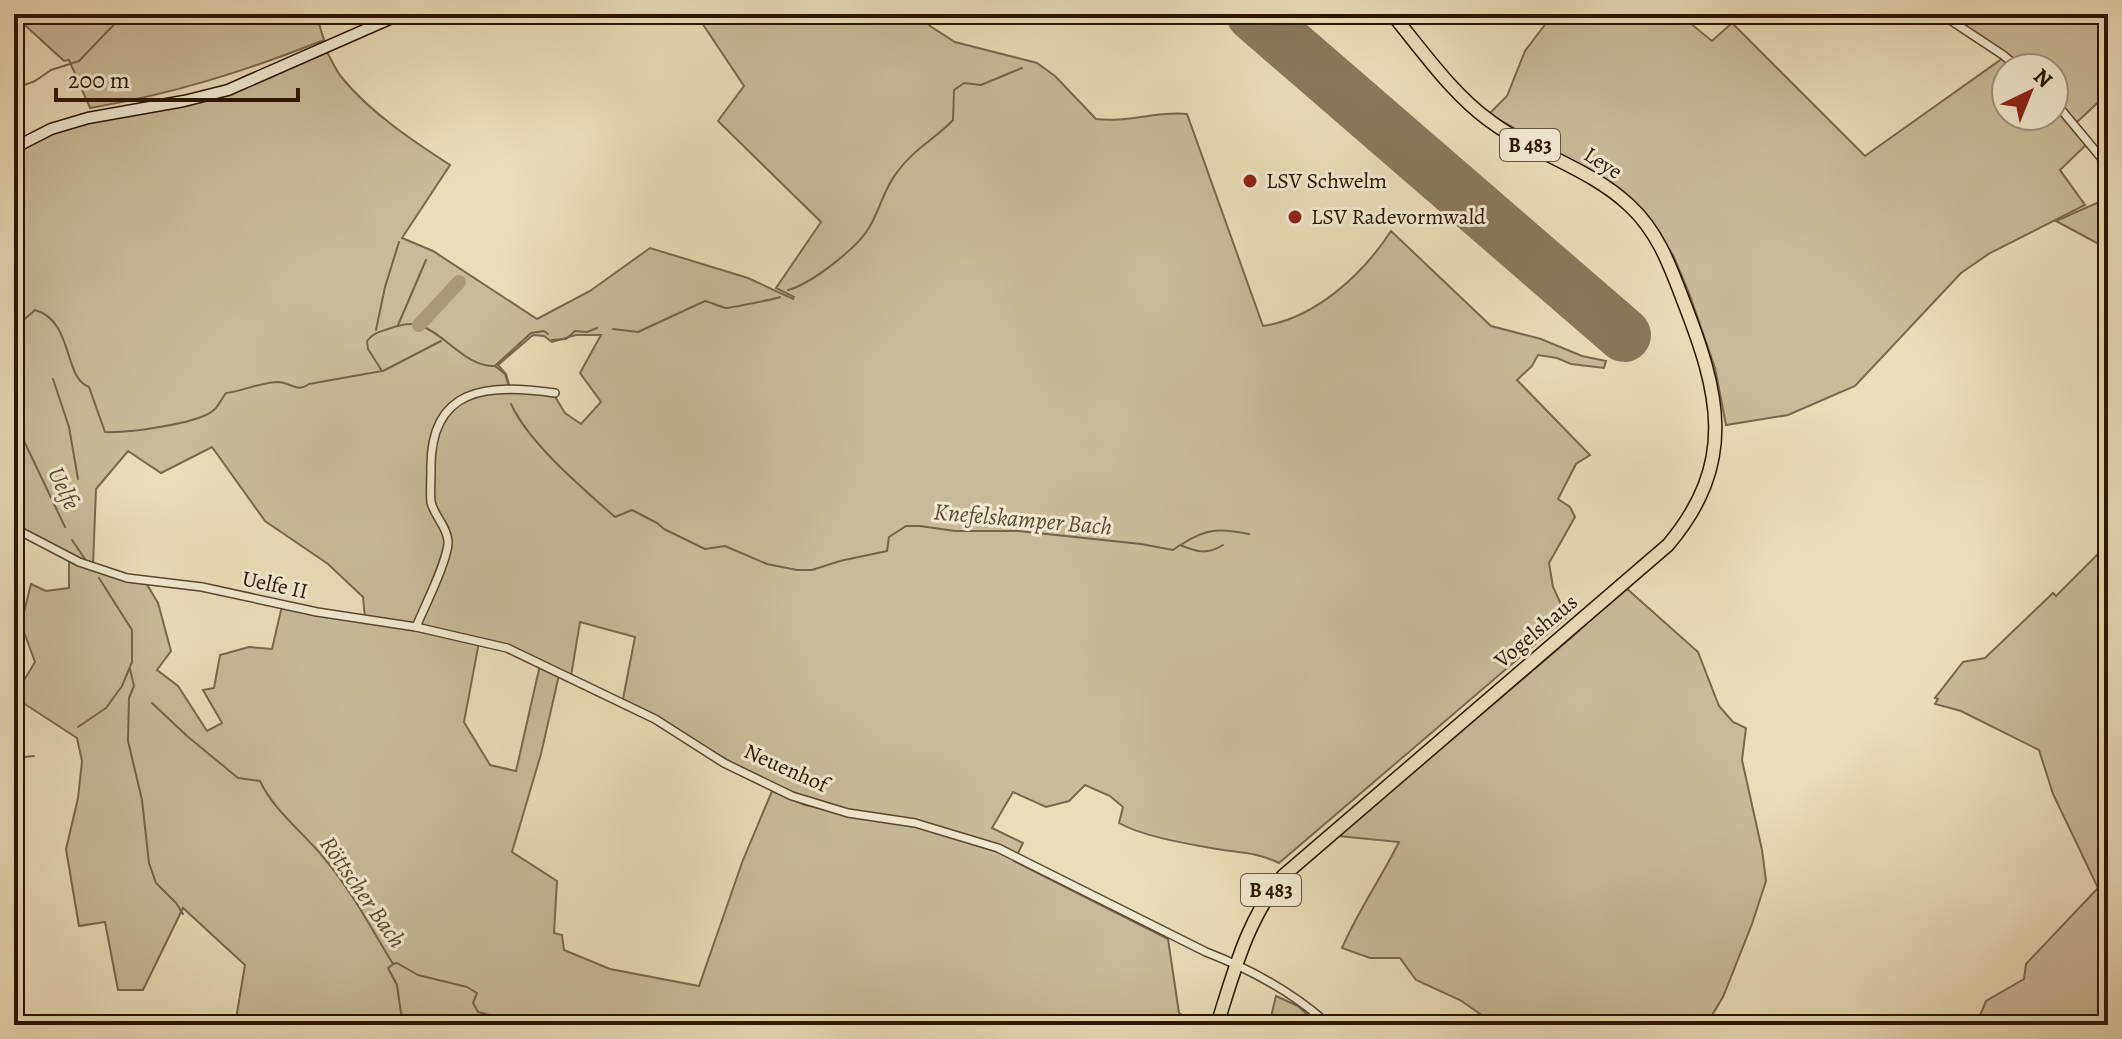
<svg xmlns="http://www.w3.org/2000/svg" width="2122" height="1039" font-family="Alegreya,serif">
<rect width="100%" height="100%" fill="#eaddb8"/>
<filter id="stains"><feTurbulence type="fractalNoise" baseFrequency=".0025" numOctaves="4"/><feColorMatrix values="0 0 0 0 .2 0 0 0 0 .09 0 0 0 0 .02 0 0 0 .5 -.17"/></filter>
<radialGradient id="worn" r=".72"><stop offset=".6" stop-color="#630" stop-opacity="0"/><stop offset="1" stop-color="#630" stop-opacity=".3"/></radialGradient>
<g fill="#c9bb99" stroke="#7a684e" stroke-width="2">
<path d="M17,14H316L324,40C246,71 173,94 90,108L69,60L64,61L16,17Z"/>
<path d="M696,14H919L930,26L955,42L1037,63L1055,76L1096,119C1127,123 1156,111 1187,114L1263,326C1316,318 1363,274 1391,231L1491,326L1541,339L1582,356L1606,361L1604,368L1571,364L1557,358L1538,355L1532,366L1517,380L1590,455L1576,464L1558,499L1570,507L1575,517L1549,563L1553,587L1567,617L1279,863C1254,851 1237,853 1211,848C1183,843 1142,836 1119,823L1123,807L1110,796L1085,785L1069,801L1046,807L1013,792L992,828L1023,843L1014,861L1168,939L1179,1013L1197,1023V1025H235L245,965L183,908L143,990H118L105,922L79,926L66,849L78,798L82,761L77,738L14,697L35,662L21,624L31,584L46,591L69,588V559L110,575L146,583L158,603L171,651L157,670L178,686L207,731L222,723L203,690L214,688L220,655L249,647L272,649L282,606L416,628L479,642L464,722L490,765L516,771L540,665L559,675L541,754L512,852L557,881L554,933L562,935L564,950L610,969L699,986L743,860L772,791L805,805L845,814L847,809L786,790L753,775L623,699L635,637L580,622L571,676C519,650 475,637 419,626C425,611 430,594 436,580C442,568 448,558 449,545C450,530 437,519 433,506C430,494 432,480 432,468C431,387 490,386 554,395L565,413L581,424L601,402L580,373L601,335H576L552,342L544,336L533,335L498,365L506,374L510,388C494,390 475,390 460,397C428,413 424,477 431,507C435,522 447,530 446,548L415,626L365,618L363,597L328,564L265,521L212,447L161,473L128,451L96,489L93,565L14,526V152L51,133L89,121L186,104L230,93L327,52C332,61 336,71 343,79C371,113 413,141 450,165L402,238L433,251L537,319L590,291L650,248L748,278L793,299L794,297L776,288L821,222L718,121L744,86Z"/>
<path d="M1553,14H1679L1712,41L1732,23L1865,156L2003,58L2016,68H2006V116H2054V103L2088,143L2060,170L2085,205L1990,253L1961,273L1855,386L1788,415L1726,425L1715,368L1689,293L1673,255L1647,217L1613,184L1489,114L1507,96L1525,51Z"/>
<path d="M1942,14H2108V93L2076,123L2054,100V68H2020Z"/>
<path d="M2108,198V249L2056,221Z"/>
<path d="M2108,544V1025H1976L1986,1001L2024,979L2026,964L2098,888L2053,794L2039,750L1961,711L1935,704L1938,699L1935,698L1963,662L1985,658L2053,593L2056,596Z"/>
<path d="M1625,587L1698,652L1719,706L1733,722L1746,728L1742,760L1762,850L1766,881L1752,924L1723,997L1706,1025H1496L1460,1000L1416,980L1400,958H1370L1342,948C1358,911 1381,878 1399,842L1338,836L1572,637Z"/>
<path d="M1276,996L1298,1006L1318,1025H1269Z"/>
</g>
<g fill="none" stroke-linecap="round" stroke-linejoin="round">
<g stroke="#76644a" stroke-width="2">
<path d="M14,89L35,81L51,70L79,61L124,14"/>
<path d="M788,290C811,284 859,247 870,226C881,207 884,188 898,171C916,147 934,140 953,120L954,90L964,83L981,85L1022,68"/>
<path d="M14,322L18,325L35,310C74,321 63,378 89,387L105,432C126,433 201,424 215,409C219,405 222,398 226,393C243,391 261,382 279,382C292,383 296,393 309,384L382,371L368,349L367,341C373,333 379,332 388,329C397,326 409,322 419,325C446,334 465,367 495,366"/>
<path d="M398,325L426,260"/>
<path d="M613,329L638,332L705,301C712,303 719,306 726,308C729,308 776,299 780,297"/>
<path d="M376,330L385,287L399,242"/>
<path d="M552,340L566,339L575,331L587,332L597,328"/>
<path d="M496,365L531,333L544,331L548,334"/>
<path d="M495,366L505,374L508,383"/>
<path d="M383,371L441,341"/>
<path d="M53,379L69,427L78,479"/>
<path d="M511,404C529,443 582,488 615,517L632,510L657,523L664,529L705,549L725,546L767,564L797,570H812L840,561L887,551L889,537L906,526H920L955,531H1018L1141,544L1173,550L1180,545C1197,552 1207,555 1223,545"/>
<path d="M14,420L65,527"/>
<path d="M72,540L85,559"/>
<path d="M1182,544C1207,528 1221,528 1249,534"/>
<path d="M130,669L134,686L129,698L128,741L142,800L149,863L156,883L176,903L183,914"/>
<path d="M152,703L187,736L238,778L260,781C274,811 303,832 324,858C351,890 371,928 393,964L397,963L418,975L467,987L477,993L473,1003L478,1012L529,1025"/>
<path d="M78,727L106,708L122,686L132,662V630L99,578"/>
<path d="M14,758L34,756"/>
<path d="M392,965L388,968L397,985L401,1013L412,1025"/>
</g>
<path stroke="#a9997a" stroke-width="14" d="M419,325L459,282"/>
<path stroke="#8a785d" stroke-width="54" d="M1253,14L1624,335"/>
<defs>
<g id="street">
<path d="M1941,14L2003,55L2019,68"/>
<path d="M2054,101L2108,166"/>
<path d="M14,528L79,562L127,578L202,587L317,612L416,627L507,648L655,719L724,763L792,796L848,813L915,823L998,848L1206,952C1250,969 1294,993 1329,1025"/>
<path d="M416,627C424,608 449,558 448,541C447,526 434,516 431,502C430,492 431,481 431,471C429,387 487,383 555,393"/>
</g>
<g id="secondary">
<path d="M572,14L607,16L638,14"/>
<path d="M14,148L51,129L88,118L184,101L228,90L401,14"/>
</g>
<path id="primary" d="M1217,1025C1234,972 1247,919 1283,876L1668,545C1738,462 1719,392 1683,300C1670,266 1658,232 1630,206C1590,168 1534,154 1490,121C1453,95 1421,49 1392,14"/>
</defs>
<use href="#street" stroke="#5a4630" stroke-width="10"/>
<use href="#secondary" stroke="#2a1402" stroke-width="13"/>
<use href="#primary" stroke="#2a1402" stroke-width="15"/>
<use href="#street" stroke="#f1e9d1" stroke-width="7"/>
<use href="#secondary" stroke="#f1e9d1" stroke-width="10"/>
<use href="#primary" stroke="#eaddb8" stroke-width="12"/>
</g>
<g fill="#8f2418" stroke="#f1e9d1" stroke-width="3">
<circle cx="1250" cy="181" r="8"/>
<circle cx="1295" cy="217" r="8"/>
</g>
<g text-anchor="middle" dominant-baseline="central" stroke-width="6" stroke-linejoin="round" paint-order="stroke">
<g fill="#f1e9d1" stroke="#665440" stroke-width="2">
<rect x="1500" y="129" width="60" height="32" rx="6"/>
<rect x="1241" y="874" width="60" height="32" rx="6"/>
</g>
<g font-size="20" font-weight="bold" fill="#2a1402">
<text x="1530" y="145">B 483</text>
<text x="1271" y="890">B 483</text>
</g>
<g font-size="22" fill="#2a1402" stroke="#f1e9d1">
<text transform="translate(1603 163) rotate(32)">Leye</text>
<text transform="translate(275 585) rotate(12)">Uelfe II</text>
<text transform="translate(1536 631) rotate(-40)">Vogelshaus</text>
<text transform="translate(786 768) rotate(24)">Neuenhof</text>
</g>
<g font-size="22" fill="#2a1402" stroke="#f1e9d1" text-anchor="start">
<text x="1266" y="181">LSV Schwelm</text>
<text x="1311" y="217">LSV Radevormwald</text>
</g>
<g font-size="24" font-style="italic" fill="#5d4932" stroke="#f1e9d1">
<text transform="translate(64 488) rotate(65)">Uelfe</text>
<text transform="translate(1023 519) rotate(5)">Knefelskamper Bach</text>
<text transform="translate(363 892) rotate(55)">Röttscher Bach</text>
</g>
</g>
<rect width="2122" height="1039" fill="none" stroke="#eaddb8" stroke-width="48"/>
<rect x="16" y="16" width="2090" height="1007" fill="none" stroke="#2a1402" stroke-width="4"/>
<rect x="24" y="24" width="2074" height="991" fill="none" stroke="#2a1402" stroke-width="2"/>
<g transform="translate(2030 92) rotate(43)"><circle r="38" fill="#f1e9d1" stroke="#a1947e" stroke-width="2"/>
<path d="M0-6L14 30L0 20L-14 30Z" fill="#8f2418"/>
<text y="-12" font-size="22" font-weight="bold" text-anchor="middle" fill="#2a1402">N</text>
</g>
<path d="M56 88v12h242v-12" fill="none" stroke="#2a1402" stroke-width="4"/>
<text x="68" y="88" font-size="24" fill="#2a1402" stroke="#f1e9d1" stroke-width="6" paint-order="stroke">200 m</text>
<rect width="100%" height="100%" filter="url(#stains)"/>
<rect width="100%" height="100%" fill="url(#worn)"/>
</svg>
